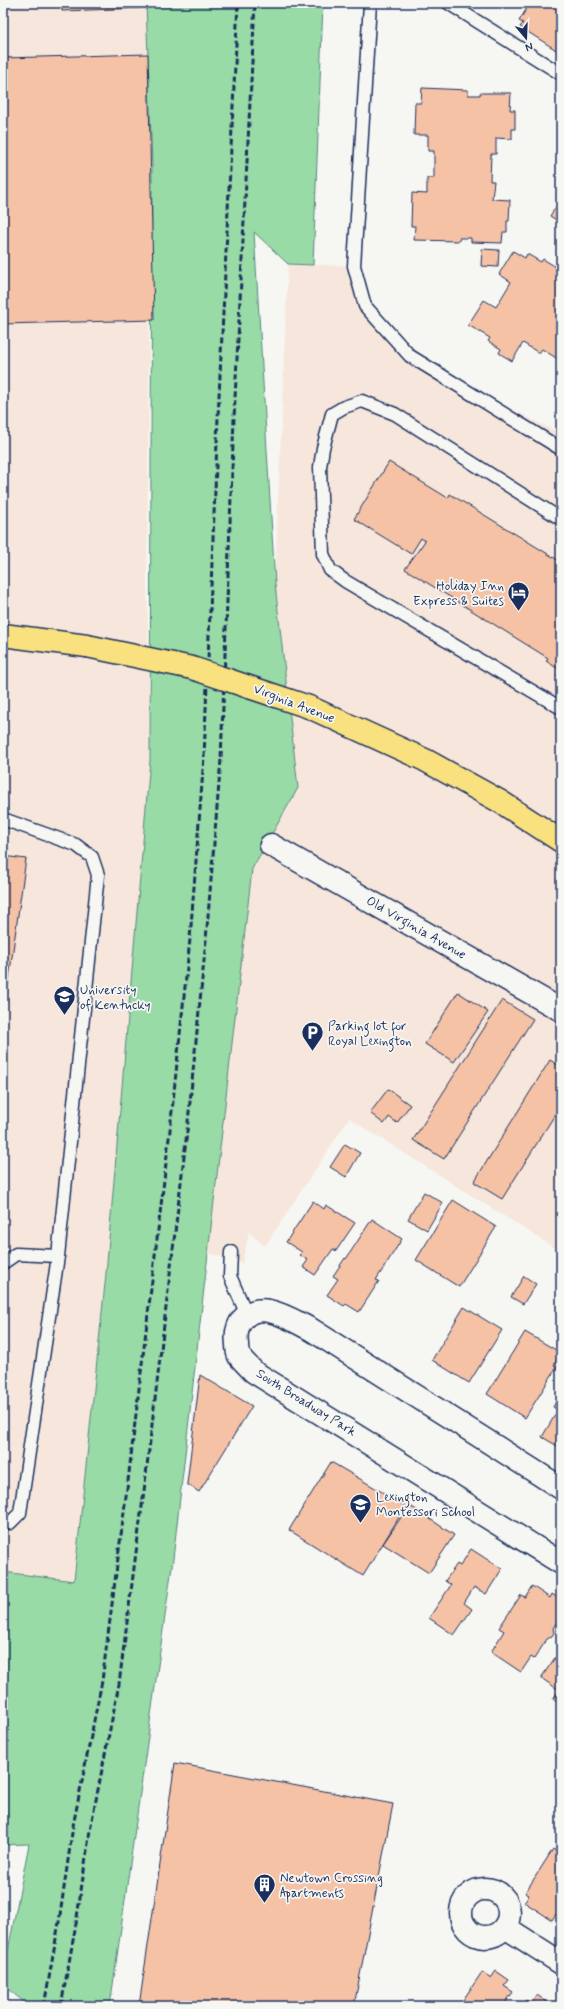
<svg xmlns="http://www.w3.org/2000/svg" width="564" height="2009" font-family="Mynerve,sans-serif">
<rect width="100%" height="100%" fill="#f6f6f2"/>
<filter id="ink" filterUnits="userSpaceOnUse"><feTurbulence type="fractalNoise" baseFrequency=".025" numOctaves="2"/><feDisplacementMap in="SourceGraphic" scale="8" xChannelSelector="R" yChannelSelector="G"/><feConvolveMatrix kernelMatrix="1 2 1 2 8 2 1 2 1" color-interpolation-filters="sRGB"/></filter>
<g filter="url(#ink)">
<g fill="#f6e6db">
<path d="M3,3H152L147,580L150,760L106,1274L74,1582L3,1572Z"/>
<path d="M288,264L354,266L365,306L427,367L561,434V1252L349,1118L265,1246L249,1232L242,1263L208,1253L252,869L298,788L275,581Z"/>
</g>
<path fill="#98dba6" stroke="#5a8582" d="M146,3H323L313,265L288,264L254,232L275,584L298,788L252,869L173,1559L110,2006H29L3,1985V1976L29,1844L3,1845V1572L74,1581L106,1274L150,760L152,165Z"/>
<g fill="#f5c2a6" stroke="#1b2f5e">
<path d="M61,3H143V8L62,11Z"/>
<path d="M524,3H561V53L520,27L523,23L519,21L527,8Z"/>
<path d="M148,54L154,320L3,324V58Z"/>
<path d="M422,88L468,90V95H480V93H511L510,110H515V129H512V139L496,138V154H491L490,181H494L492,199L510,200L509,221H507V232H503L502,243L471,242V238H459V241L414,240L415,226H411L412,193L427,194V178H434V151H428V135H414L415,103H421Z"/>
<path d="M561,199V223L550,216Z"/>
<path d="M482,249L499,250L498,267L481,266Z"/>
<path d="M513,251L525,258L527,254L541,262L543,259L556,267L558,265L561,266V286L559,289L561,290V361L542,349L539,353L523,343L512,361L499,353L501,349L488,341L490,338L468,325L484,300L496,307L511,282L499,274Z"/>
<path d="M389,462L448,498L450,494L561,562V678L557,675L560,670L546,661L548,658L405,569L425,541L421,538L411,554L354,519Z"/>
<path d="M3,856L26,859L3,1020Z"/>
<path d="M458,992L488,1012L454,1062L425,1044Z"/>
<path d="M502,1000L533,1019L444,1159L413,1140Z"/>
<path d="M550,1060L561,1067V1105L502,1199L474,1182Z"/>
<path d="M388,1089L410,1105L397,1123L389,1117L384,1124L370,1113Z"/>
<path d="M345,1144L360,1153L346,1177L330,1167Z"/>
<path d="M424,1192L443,1203L427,1230L408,1219Z"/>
<path d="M453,1200L496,1227L459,1287L416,1260Z"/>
<path d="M313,1201L324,1209L326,1205L355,1223L336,1251L333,1249L315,1275L303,1267L308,1260L300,1255L302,1252L286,1242Z"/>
<path d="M372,1219L402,1239L376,1280L379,1281L359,1312L346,1304L344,1306L327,1295L338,1279L333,1276L345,1258L346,1259Z"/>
<path d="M524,1276L536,1284L523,1304L511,1297Z"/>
<path d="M464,1307L502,1330L469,1383L432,1360Z"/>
<path d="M525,1332L561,1353L554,1365L557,1367L525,1418L487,1394Z"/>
<path d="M200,1375L252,1406L199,1492L187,1484Z"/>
<path d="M561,1393V1448L542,1437L558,1410L553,1407Z"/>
<path d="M331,1462L406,1506L363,1576L289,1530Z"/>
<path d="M408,1507L411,1508L412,1507L454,1535L429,1573L383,1544Z"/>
<path d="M471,1549L502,1569L486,1594L474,1587L464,1603L472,1609L454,1635L429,1618L451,1585L445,1581L457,1564L460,1566Z"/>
<path d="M532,1586L550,1598L552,1594L561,1600V1616L553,1628L554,1633L551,1637L547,1639L534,1659L531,1657L521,1672L491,1652L504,1631L499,1628L521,1595L525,1597Z"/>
<path d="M561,1649V1705L553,1699L559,1690L541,1678Z"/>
<path d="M175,1763L393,1804L354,2006H139Z"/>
<path d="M553,1849L561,1854V1914L559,1916L556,1914L552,1920L524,1902L529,1895L525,1893Z"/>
<path d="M496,1971L509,1980L504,1986L513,1992L503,2006H459L482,1972L491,1978Z"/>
<path d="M537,1995L553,2006H522L526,2000L531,2004Z"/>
</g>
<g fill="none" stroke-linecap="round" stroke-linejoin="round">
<defs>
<g id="lane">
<path d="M370,3L354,266L365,306L410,356L561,449"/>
<path d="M448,3L561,74"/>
<path d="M561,519L395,414L362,401L344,407L332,414L323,448L320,467L323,554L330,570L345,581L561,708"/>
<path d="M3,819L76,845L92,857L98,875L58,1256L20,1513L10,1523L3,1522"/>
<path d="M231,1252L230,1276L247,1315"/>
<path d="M3,1263L16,1254L58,1256"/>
</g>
<g id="street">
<path d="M271,845L561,1010"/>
<path d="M561,1488L312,1330C298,1323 284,1314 269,1311C247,1307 234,1323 237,1344C237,1347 237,1352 239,1356C243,1361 249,1367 254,1372L561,1563"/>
<circle cx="485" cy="1913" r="24"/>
<path d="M505,1927L561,1963"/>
</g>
<g id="primary">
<path d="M3,635L87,646"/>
<path d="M309,707L425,760L501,802L561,841"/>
</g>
</defs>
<use href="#lane" stroke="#1b2f5e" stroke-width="15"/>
<use href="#street" stroke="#1b2f5e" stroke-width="25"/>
<use href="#primary" stroke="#1b2f5e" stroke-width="25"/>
<use href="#lane" stroke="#f6f6f2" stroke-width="12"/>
<use href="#street" stroke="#f6f6f2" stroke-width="22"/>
<use href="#primary" stroke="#fae180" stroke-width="22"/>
<g stroke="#1b2f5e" stroke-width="3" stroke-dasharray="6 3" stroke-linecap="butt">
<path d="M44,2006L59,1922L73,1826L102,1681L128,1481L170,1130L190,939L204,757L218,417L238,3"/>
<path d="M61,2006L76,1924L90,1830L119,1684L145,1483L187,1132L206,940L221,759L234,418L255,3"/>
</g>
<defs>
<path id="primary-bridge" d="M87,646L192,668L309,707"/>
</defs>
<use href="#primary-bridge" stroke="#1b2f5e" stroke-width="25" stroke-linecap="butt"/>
<use href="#primary-bridge" stroke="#fae180" stroke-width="22"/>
</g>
</g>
<defs>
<symbol id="hotel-pin" viewBox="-11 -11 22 30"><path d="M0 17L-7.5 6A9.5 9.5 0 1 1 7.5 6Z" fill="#1b2f5e" stroke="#f6f6f2"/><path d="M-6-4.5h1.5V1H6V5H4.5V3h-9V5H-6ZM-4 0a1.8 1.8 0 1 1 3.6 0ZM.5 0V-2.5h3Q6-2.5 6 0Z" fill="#fff"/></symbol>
<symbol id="university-pin" viewBox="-11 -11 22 30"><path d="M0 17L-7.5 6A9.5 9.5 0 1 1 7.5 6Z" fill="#1b2f5e" stroke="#f6f6f2"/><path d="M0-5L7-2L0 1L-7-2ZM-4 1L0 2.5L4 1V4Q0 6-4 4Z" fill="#fff"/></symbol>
<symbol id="parking-pin" viewBox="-11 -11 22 30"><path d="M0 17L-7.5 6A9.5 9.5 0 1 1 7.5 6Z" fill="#1b2f5e" stroke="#f6f6f2"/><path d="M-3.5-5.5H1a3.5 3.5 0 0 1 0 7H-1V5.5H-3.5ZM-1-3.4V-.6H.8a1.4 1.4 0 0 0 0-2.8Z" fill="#fff"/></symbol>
<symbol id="school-pin" viewBox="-11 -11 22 30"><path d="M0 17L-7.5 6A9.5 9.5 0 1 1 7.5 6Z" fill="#1b2f5e" stroke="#f6f6f2"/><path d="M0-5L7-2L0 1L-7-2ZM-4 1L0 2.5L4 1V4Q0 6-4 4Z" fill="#fff"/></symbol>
<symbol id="building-pin" viewBox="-11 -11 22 30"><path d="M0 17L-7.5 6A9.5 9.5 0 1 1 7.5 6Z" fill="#1b2f5e" stroke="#f6f6f2"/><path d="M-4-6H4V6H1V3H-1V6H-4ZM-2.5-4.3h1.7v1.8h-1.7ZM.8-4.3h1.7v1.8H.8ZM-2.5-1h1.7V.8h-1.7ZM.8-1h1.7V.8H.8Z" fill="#fff"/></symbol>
</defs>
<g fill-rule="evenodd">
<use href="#hotel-pin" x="506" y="580" width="25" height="34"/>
<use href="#university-pin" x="52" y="984" width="25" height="34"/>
<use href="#parking-pin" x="300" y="1020" width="25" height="34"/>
<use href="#school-pin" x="348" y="1492" width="25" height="34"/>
<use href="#building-pin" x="252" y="1872" width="25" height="34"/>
</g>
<g text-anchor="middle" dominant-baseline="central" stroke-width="3.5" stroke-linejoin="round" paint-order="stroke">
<g font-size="13" fill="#1b2f5e" stroke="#f6f6f2" text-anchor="start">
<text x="504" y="586" text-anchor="end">Holiday Inn<tspan x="504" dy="15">Express &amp; Suites</tspan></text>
<text x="80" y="990">University<tspan x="80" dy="15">of Kentucky</tspan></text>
<text x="328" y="1026">Parking lot for<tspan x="328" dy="15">Royal Lexington</tspan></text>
<text x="376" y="1497">Lexington<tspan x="376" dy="15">Montessori School</tspan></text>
<text x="280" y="1878">Newtown Crossing<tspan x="280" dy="15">Apartments</tspan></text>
</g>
<g font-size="13" fill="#1b2f5e" stroke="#f6f6f2">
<text transform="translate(294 704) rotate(21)">Virginia Avenue</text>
<text transform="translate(416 928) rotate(30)">Old Virginia Avenue</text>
<text transform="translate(306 1403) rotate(32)">South Broadway Park</text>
</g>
</g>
<rect width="564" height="2009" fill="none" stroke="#f6f6f2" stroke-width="16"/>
<rect x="8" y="8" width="548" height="1993" fill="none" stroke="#1b2f5e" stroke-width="1.5" filter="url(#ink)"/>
<g transform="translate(526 38) rotate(161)" stroke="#f6f6f2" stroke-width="3" paint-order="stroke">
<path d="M0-3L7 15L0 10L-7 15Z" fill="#1b2f5e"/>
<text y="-6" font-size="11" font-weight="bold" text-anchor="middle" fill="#1b2f5e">N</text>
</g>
</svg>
